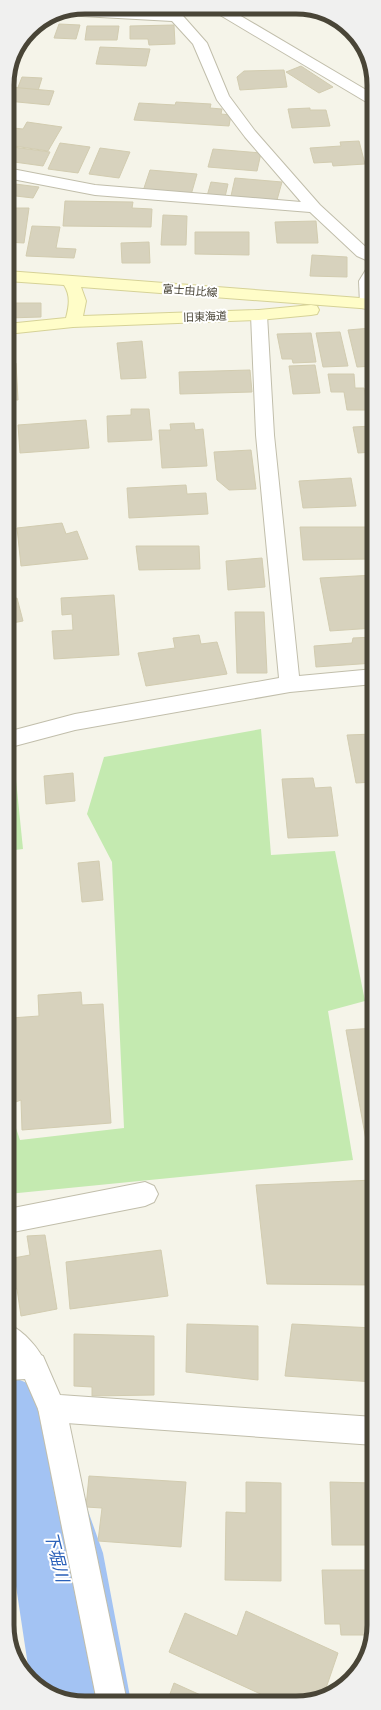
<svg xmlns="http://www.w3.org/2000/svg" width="381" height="1710" font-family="'Sofia Sans Condensed','Noto Sans JP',sans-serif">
<rect width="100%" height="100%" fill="#f5f4e9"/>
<g fill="#c4eab0">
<path d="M261,729L271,855L335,851L365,1001L328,1011L353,1160L8,1194L7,1107H9L20,1140L124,1128L112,862L87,814L104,757Z"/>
<path d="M15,770L23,849L7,851V771Z"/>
</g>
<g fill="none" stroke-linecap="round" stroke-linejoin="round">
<path fill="#a3c3f3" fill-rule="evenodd" d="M8,1375L39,1388L46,1398L59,1429L103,1553L131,1702L69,1701L30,1679L11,1553L8,1544Z"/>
</g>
<g fill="#d7d2bd" stroke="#d2ccb0">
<path d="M114,7L151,8V10H114Z"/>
<path d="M59,24L80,25L76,39L54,38Z"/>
<path d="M174,25L175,44L149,45L148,39H130V26Z"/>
<path d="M87,26H119L117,40H85Z"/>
<path d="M100,47L150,49L146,66L96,64Z"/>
<path d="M301,66L333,87L319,93L286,72Z"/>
<path d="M284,70L287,87L240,90L237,77L244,71Z"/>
<path d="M22,77L42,78L36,97L15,95Z"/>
<path d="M10,87L54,91L49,105L7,101V95Z"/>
<path d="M176,102L211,104L210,108L222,109L221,114L231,115L229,126L134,120L139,103L175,105Z"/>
<path d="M310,108V110H326L330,126L292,128L288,109Z"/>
<path d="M27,122L62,127L48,151L7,145V138L13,128L23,129Z"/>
<path d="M359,141L365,164L333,166L332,162L314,163L310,148L341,146L340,142Z"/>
<path d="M60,143L90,147L78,173L48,169Z"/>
<path d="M367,146H373V153H369Z"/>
<path d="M13,147L50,152L43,166L7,161V158Z"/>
<path d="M100,148L130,152L119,178L89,174Z"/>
<path d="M213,149L261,153L257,171L208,167Z"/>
<path d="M150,170L197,174L191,195L143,191Z"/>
<path d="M235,178L282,182L277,200L231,196Z"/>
<path d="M211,182L228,184L225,197L207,196Z"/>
<path d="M7,183L39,187L33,198L7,195Z"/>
<path d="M65,201L133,202L132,208L152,209L151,227L63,226Z"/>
<path d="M7,208H29L24,243L7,242Z"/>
<path d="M163,215L187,216L186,245H161Z"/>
<path d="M316,221L318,243H277L275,222Z"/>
<path d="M32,226L60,227L56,248L76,249L74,258L26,256Z"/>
<path d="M195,232H249V255L195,254Z"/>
<path d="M149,242L150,263H122L121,243Z"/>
<path d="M312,255L347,257V277L310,276Z"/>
<path d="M7,303H41V317L7,318Z"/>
<path d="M371,328L373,338V366L357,367L348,330Z"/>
<path d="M340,332L348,366L323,367L316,333Z"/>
<path d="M311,333L316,362L293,363L292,359H282L277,334Z"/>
<path d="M142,341L146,378L121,379L117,343Z"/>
<path d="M7,363H16L18,400H7Z"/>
<path d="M315,365L320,393L293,394L289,366Z"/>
<path d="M250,370L252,392L180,394L179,372Z"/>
<path d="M328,374H354L355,388H364L368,410H347L344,392H331Z"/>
<path d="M131,409H149L152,440L108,442L107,416L131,415Z"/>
<path d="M86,420L89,448L20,453L18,425Z"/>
<path d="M194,423L195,430L203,429L207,466L162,468L159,430H171L170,424Z"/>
<path d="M373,426V452L358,453L353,427Z"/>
<path d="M251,450L256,489L229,490L217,480L214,452Z"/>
<path d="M368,476H373V495Z"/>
<path d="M351,478L356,506L303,508L299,481Z"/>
<path d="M186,485L187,494L206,493L208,514L129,518L127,488Z"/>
<path d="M62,523L66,534L77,531L88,559L21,566L17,528Z"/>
<path d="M300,527H366L370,559L303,560Z"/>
<path d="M136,546H199L200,569L139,570Z"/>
<path d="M262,558L265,587L228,590L226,561Z"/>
<path d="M374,575V628L330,631L320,578Z"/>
<path d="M114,595L119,655L54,659L52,631L73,630L72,614L62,615L61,598Z"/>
<path d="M17,598L23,621L7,624V600Z"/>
<path d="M235,612H264L267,673H237Z"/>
<path d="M199,635L201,644L217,642L227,674L146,686L138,653L175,648L173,638Z"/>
<path d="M374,637V663L316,667L314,646L352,643L353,638Z"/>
<path d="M374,734V782L356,783L347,735Z"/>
<path d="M73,773L75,801L46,804L44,776Z"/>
<path d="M313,778L315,788L331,787L338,836L288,838L282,779Z"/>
<path d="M99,861L103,900L82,902L78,863Z"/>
<path d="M81,992L82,1005L103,1004L111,1123L22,1130L21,1100L13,1103L11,1018L39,1016L38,995Z"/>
<path d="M374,1028V1162H370L346,1030Z"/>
<path d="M374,1180V1285L267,1284L256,1185Z"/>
<path d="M45,1235L57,1309L21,1316L17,1289L8,1285V1259L30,1255L27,1236Z"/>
<path d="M161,1250L168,1296L70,1309L66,1262Z"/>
<path d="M187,1324L258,1326V1380L186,1372Z"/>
<path d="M292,1324L374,1328V1382L285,1376Z"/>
<path d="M74,1334L154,1336V1395L92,1396V1387L74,1386Z"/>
<path d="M89,1476L186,1482L181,1547L98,1541L102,1508L86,1507Z"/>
<path d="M246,1482L281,1483V1581L225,1580L226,1512L246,1513Z"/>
<path d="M330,1482L374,1483V1545H332Z"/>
<path d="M322,1570H374V1630L372,1635H341L340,1624H325Z"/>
<path d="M246,1611L338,1653L324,1694L306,1702H278L169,1652L185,1613L237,1636Z"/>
<path d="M174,1683L216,1702H167Z"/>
</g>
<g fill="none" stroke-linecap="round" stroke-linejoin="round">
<defs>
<g id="lane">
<path d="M8,1324C24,1331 40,1349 46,1365L43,1374L33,1378L23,1374L8,1356Z"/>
<path d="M52,1394L62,1398L66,1408L127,1702H97L38,1408L42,1398Z"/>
</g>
<g id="street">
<path d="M81,8L164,12L161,8H176L207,43L229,96L255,131L320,205L369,250L373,252V263L357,256L310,212L95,195L7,178V168L95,185L301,202L245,137L217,100L193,44L172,21L64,15L58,12Z"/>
<path d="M213,9H229L373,94V104L368,103L215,12Z"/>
<path d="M373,266V308L368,309L362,308L360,304L359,281L367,268Z"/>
<path d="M259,310L265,311L267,315L274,435L299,676L374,669V684L290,692L75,730L7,748V732L75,714L279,678L256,435L251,315L253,311Z"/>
<path d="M145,1182L154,1186L158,1194L154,1202L145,1206L8,1233V1209Z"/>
<path d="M33,1352L43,1356L60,1395L374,1417V1445L52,1422L42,1418L25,1379L8,1380V1354Z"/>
</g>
<path id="secondary" d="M7,271L373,299V309L81,287L86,301L83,316L259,310L311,305L317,306L319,310L317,314L311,315L259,320L73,327L7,334V324L66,318C69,306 71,296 64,285L7,281Z"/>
</defs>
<use href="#lane" stroke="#c1beab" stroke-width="2"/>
<use href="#street" stroke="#c1beab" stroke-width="2"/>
<use href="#secondary" stroke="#d6d297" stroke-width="2"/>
<use href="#lane" fill="#fff" fill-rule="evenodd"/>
<use href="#street" fill="#fff" fill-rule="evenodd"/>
<use href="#secondary" fill="#fffdc8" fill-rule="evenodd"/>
</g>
<g text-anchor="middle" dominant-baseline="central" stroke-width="4" stroke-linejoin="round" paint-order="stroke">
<g font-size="11" fill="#494537" stroke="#fff">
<text transform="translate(190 291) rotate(4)">富士由比線</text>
<text transform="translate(205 317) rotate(-2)">旧東海道</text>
</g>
<g font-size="17" font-style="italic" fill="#2b61b9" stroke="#fff">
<text transform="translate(56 1557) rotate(76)">下堀川</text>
</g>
</g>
<path d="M0 0H381V1710H0ZM85 14H296A71 71 0 0 1 367 85V1625A71 71 0 0 1 296 1696H85A71 71 0 0 1 14 1625V85A71 71 0 0 1 85 14Z" fill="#f0f0ef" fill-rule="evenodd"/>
<path fill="none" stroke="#494537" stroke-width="5" d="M85 14H296A71 71 0 0 1 367 85V1625A71 71 0 0 1 296 1696H85A71 71 0 0 1 14 1625V85A71 71 0 0 1 85 14Z"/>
</svg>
